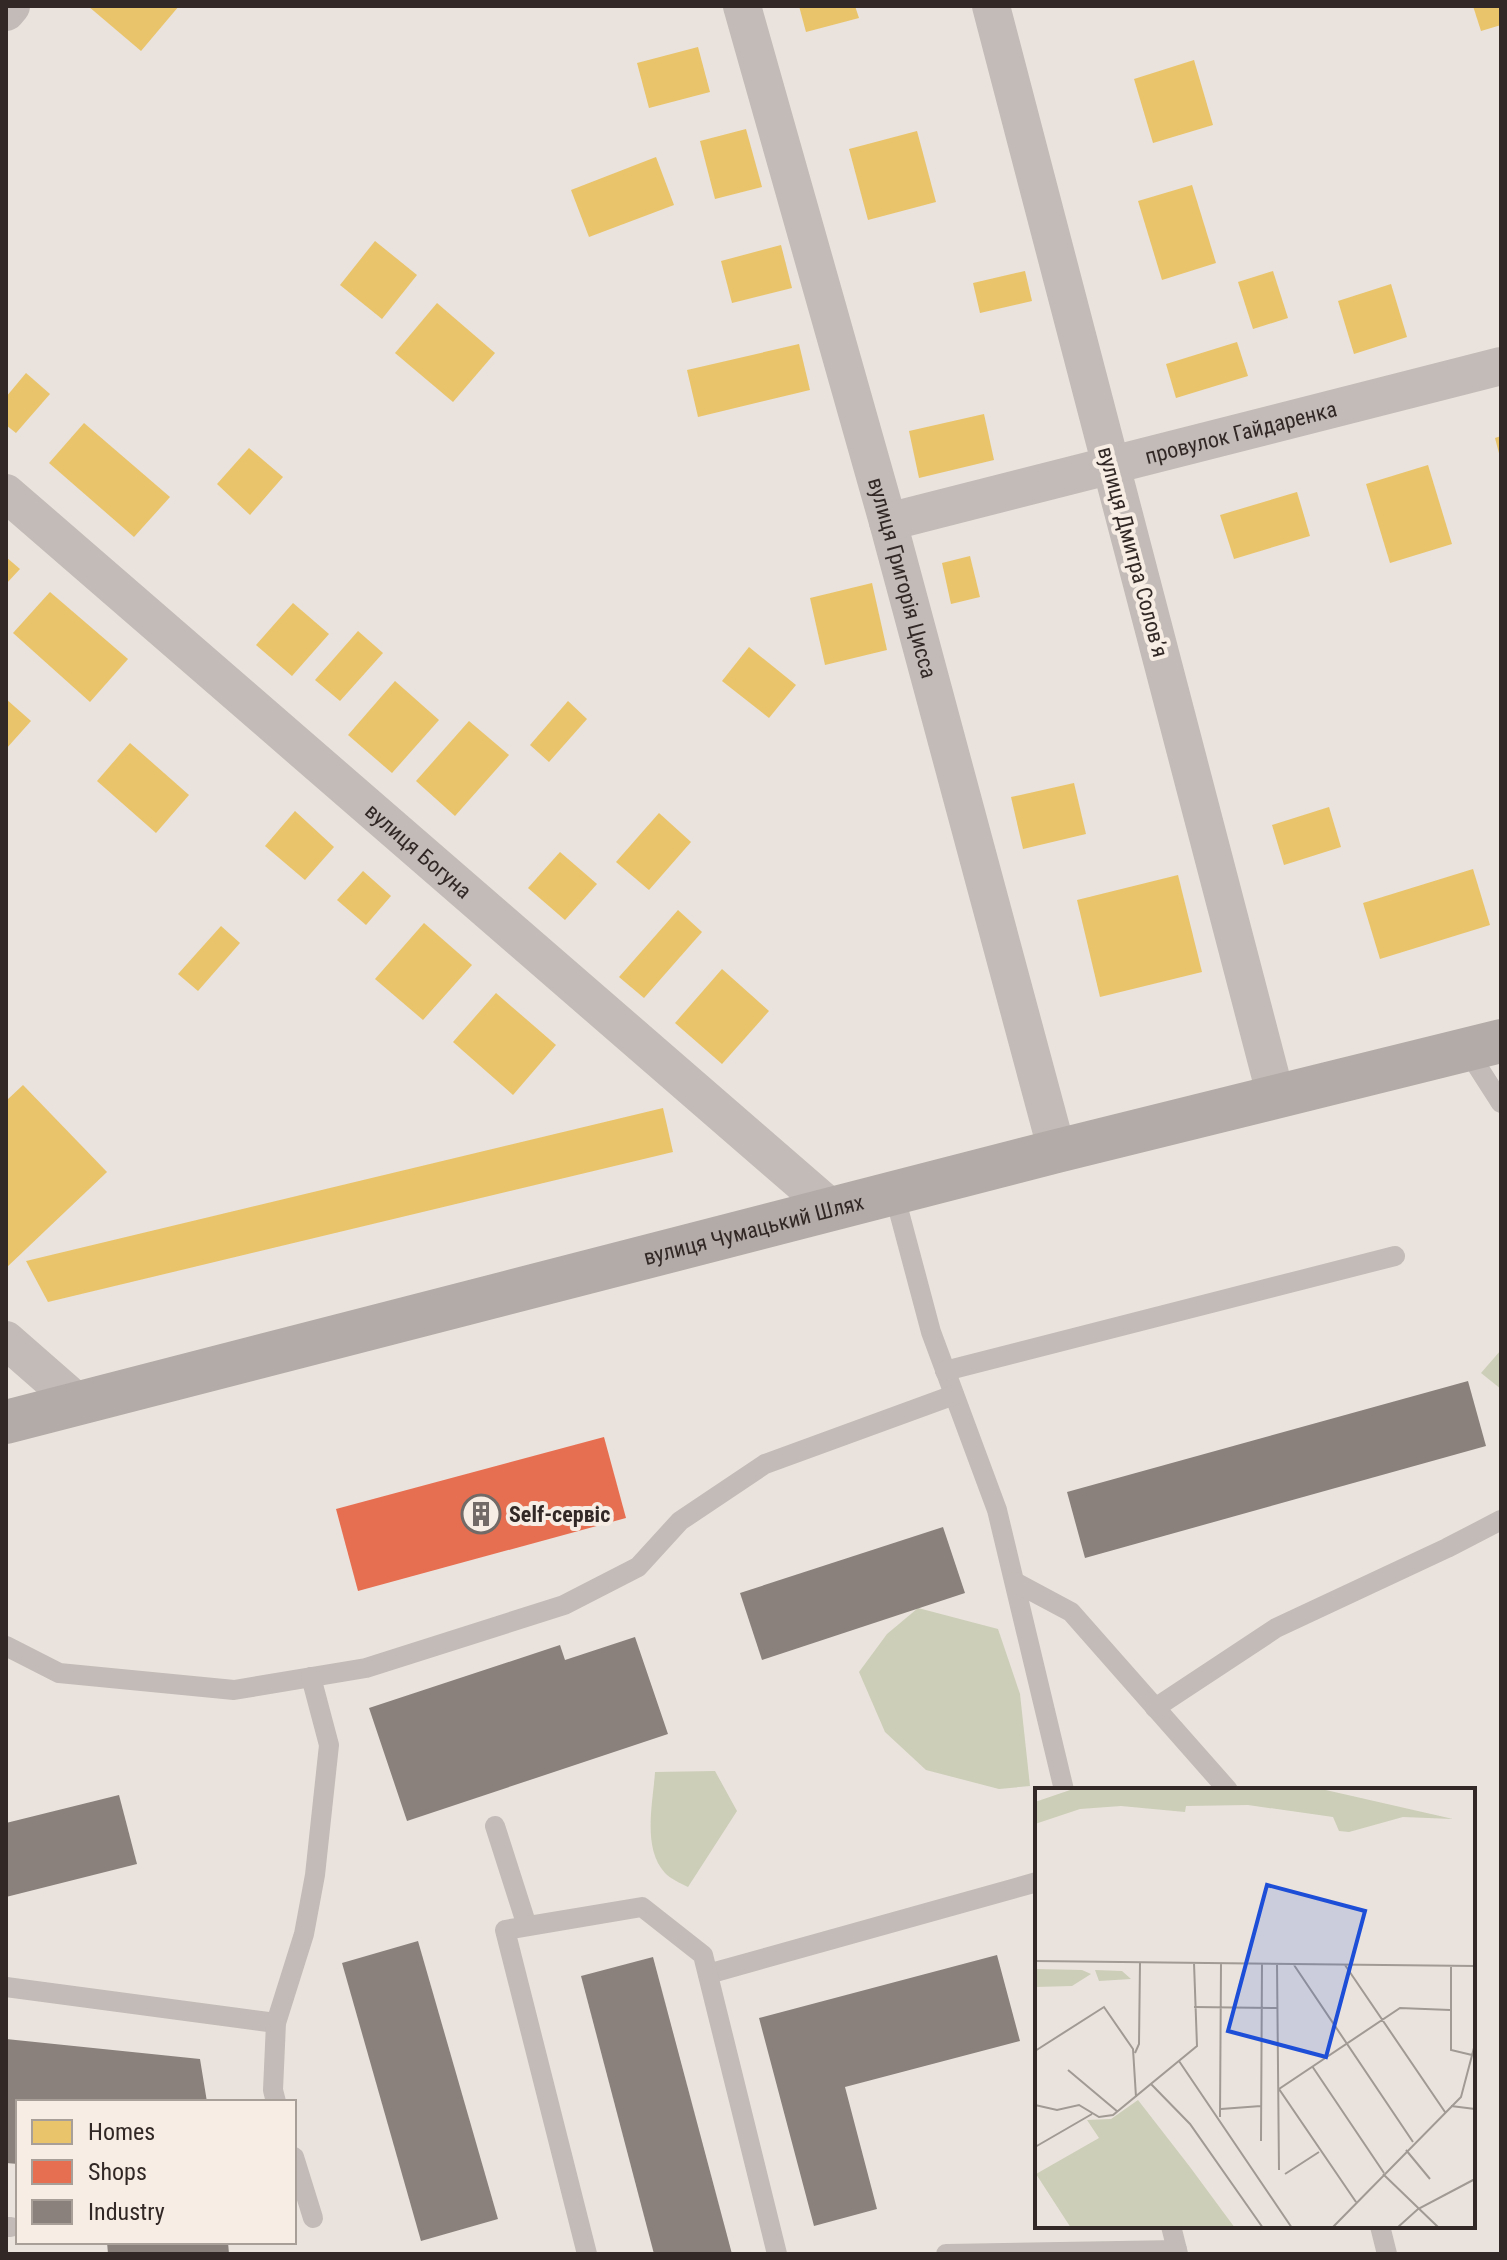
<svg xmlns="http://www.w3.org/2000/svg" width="1507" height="2260" font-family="'Roboto Condensed',sans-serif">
<rect width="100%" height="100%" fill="#eae3dd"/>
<g fill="#ccceb8">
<path d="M1501,1350V1389L1481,1373Z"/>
<path d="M918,1608L998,1629L1020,1694L1030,1786L999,1789L926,1770L885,1732L859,1672L887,1634Z"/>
<path d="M715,1771L737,1811L688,1887C680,1883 671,1879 665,1873C642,1848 653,1803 655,1772Z"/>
</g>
<g fill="#e9c46a">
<path d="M88,6H179L141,51Z"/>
<path d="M799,6H855L859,18L806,32Z"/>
<path d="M1473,6H1501V25L1481,31Z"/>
<path d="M698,47L710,92L649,108L637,63Z"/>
<path d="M1194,60L1213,125L1153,143L1134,79Z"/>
<path d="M746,129L762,187L715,199L700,141Z"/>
<path d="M917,131L936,202L868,220L849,149Z"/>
<path d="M656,157L674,205L589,237L571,190Z"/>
<path d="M1192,185L1216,263L1162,280L1138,201Z"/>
<path d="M375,241L417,275L382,319L340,285Z"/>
<path d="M781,245L792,288L732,303L721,261Z"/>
<path d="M1025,271L1032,301L980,313L973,283Z"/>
<path d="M1273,271L1288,318L1253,329L1238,282Z"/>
<path d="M1391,284L1407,337L1354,354L1338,301Z"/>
<path d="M437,303L495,353L453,402L395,353Z"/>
<path d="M1237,342L1248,376L1176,398L1166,364Z"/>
<path d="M799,344L810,390L698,417L687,370Z"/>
<path d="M26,373L50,394L16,433L6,425V397Z"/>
<path d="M984,414L994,460L919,478L909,431Z"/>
<path d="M84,423L170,497L134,537L49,463Z"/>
<path d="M1501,436V456L1500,457L1495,438Z"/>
<path d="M249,448L283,477L250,515L217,484Z"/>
<path d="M1428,465L1452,544L1390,563L1366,484Z"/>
<path d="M1297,492L1310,536L1234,559L1220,515Z"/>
<path d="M970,556L980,597L951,604L942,563Z"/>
<path d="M6,557L20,569L6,584Z"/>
<path d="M872,583L887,650L825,665L810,598Z"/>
<path d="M50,592L128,659L90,702L13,633Z"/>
<path d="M293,603L329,634L292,676L256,645Z"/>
<path d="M358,631L383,653L340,701L315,680Z"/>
<path d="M749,647L796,685L769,718L722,681Z"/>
<path d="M395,681L439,720L392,773L348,735Z"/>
<path d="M6,699L31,721L6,749Z"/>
<path d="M568,701L587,719L549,762L530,745Z"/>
<path d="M469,721L509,755L455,816L416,781Z"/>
<path d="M130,743L189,795L156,833L97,781Z"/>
<path d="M1074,783L1086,834L1023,849L1011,797Z"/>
<path d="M1329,807L1341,847L1284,865L1272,825Z"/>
<path d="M295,811L334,847L305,880L265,846Z"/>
<path d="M659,813L691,842L649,890L616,862Z"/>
<path d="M560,852L597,884L565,920L528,888Z"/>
<path d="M1473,869L1490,925L1380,959L1363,903Z"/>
<path d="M363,871L391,896L366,925L337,900Z"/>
<path d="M1178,875L1202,972L1100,997L1077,900Z"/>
<path d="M678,910L702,932L644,998L619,977Z"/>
<path d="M424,923L472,965L423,1020L375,979Z"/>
<path d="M221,926L240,943L198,991L178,974Z"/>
<path d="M722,969L769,1011L722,1064L675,1023Z"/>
<path d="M496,993L556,1045L513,1095L453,1042Z"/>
<path d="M23,1085L107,1172L6,1268V1101Z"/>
<path d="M663,1108L673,1152L48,1302L26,1261Z"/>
</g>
<path fill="#e76f51" d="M604,1437L626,1518L358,1591L336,1509Z"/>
<g fill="#8a817c">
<path d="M1468,1381L1486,1446L1085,1558L1067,1492Z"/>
<path d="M943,1527L965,1593L762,1660L740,1593Z"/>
<path d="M635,1637L668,1734L407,1821L369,1708L560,1645L565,1660Z"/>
<path d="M119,1795L137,1864L6,1897V1823Z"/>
<path d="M418,1941L498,2219L421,2241L342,1963Z"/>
<path d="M997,1955L1020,2041L845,2087L877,2209L814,2226L759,2018Z"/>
<path d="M653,1957L732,2254H654L581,1976Z"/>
<path d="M6,2039L200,2059L207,2102H18V2164L6,2163Z"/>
<path d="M107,2242H228L229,2254H108Z"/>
</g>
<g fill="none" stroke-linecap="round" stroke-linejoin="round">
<g stroke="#c2bbb7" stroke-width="20">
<path d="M1467,1050L1501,1103"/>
<path d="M894,1193L931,1332L997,1510L1064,1790"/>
<path d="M945,1371L1395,1256"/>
<path d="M1015,1582L1071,1612L1228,1790"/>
<path d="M6,1646L59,1673L234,1690L366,1668L564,1605L638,1567L680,1521L765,1464L954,1395"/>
<path d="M1155,1708L1276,1628L1447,1548L1501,1520"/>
<path d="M495,1826L527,1926"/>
<path d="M708,1974L1037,1882"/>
<path d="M6,1987L276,2023"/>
<path d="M276,2102L273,2090L276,2023L304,1934L315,1875L329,1745L311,1677"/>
<path d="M294,2157L313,2218"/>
<path d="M1171,2226L1178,2254"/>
<path d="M1380,2226L1387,2254"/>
<path d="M6,2227H11"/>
<path d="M587,2254L505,1930L642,1907L703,1955L777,2254"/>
<path d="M946,2254L1177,2250"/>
</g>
<g stroke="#c2bbb7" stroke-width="38">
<path id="s1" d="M742,6L888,522L1057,1151"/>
<path d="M991,6L1276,1097"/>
<path d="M6,12L11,6"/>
<path id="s2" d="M6,493L832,1209"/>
<path id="s3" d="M888,522L1501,366"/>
<path d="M6,1340L78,1403"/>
</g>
<path stroke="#b3aba7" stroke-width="44" id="s4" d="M6,1422L1057,1151L1501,1041"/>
</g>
<defs>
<symbol id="building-ring" viewBox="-11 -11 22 22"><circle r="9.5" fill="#f7ede4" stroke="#726a66" stroke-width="1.5"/><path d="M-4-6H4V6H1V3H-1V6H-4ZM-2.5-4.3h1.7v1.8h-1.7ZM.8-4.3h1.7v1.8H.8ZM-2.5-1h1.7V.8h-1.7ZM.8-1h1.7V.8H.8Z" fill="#726a66"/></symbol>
</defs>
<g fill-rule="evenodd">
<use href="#building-ring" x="459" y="1492" width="44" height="44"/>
</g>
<g text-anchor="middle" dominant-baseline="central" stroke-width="8" stroke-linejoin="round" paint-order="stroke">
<g font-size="22" fill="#322926" stroke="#f7ede4">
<text stroke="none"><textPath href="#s3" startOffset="364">провулок Гайдаренка</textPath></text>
<text transform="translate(1133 552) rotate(75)">вулиця Дмитра Соловʼя</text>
<text stroke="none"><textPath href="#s1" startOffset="594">вулиця Григорія Цисса</textPath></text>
<text stroke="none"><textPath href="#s2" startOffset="546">вулиця Богуна</textPath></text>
<text stroke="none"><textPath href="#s4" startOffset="772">вулиця Чумацький Шлях</textPath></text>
</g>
<g font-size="22" font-weight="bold" fill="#322926" stroke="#f7ede4" text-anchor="start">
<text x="509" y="1514">Self-сервіс</text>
</g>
</g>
<g transform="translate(1035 1788)">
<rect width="440" height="440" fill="#eae3dd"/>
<path d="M41,0H282L418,31L368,29L314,44L304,43L298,29L213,17L151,18L150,24L86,18L45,21L0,36V14ZM0,181L47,182L56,186L37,198L0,199ZM60,182L87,183L96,191L64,193ZM103,312L155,379L200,440H36L1,386L64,350L52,332L76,331Z" fill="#ccceb8"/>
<path fill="none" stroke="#a09994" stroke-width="2" d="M0,173L440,178M242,176L244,382M259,177L378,354M310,177L410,324M416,179V262L437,267M159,219L242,220M0,263L69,219L98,261L101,309M100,265L104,256L105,175M144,273L257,440M277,278L349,385M33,282L83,324M116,296L155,336L228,440M0,317L22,322L44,317L64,329L78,327L162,258L159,175M416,318L440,321M186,321L226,318M185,329L186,175M226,353L227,176M0,359L57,326M371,362L395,391M250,386L284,364M348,386L404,440M321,414L244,301L365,220L415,222M297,440L426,309L440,256M362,440L383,421L440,391"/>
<path fill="#1d4ed8" fill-opacity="0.15" stroke="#1d4ed8" stroke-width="4" d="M232,97L330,123L291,269L193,243Z"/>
<rect width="440" height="440" fill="none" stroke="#322926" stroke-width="4"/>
</g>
<rect width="1507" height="2260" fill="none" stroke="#322926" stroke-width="16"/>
<rect x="16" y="2100" width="280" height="144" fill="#f7ede4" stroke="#a89f98" stroke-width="2"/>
<rect x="32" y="2120" width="40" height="24" fill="#e9c46a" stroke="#a89f98" stroke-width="2"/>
<text x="88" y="2140" font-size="24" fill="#322926">Homes</text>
<rect x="32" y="2160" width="40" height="24" fill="#e76f51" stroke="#a89f98" stroke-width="2"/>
<text x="88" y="2180" font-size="24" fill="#322926">Shops</text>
<rect x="32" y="2200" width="40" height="24" fill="#8a817c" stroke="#a89f98" stroke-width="2"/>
<text x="88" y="2220" font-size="24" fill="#322926">Industry</text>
</svg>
